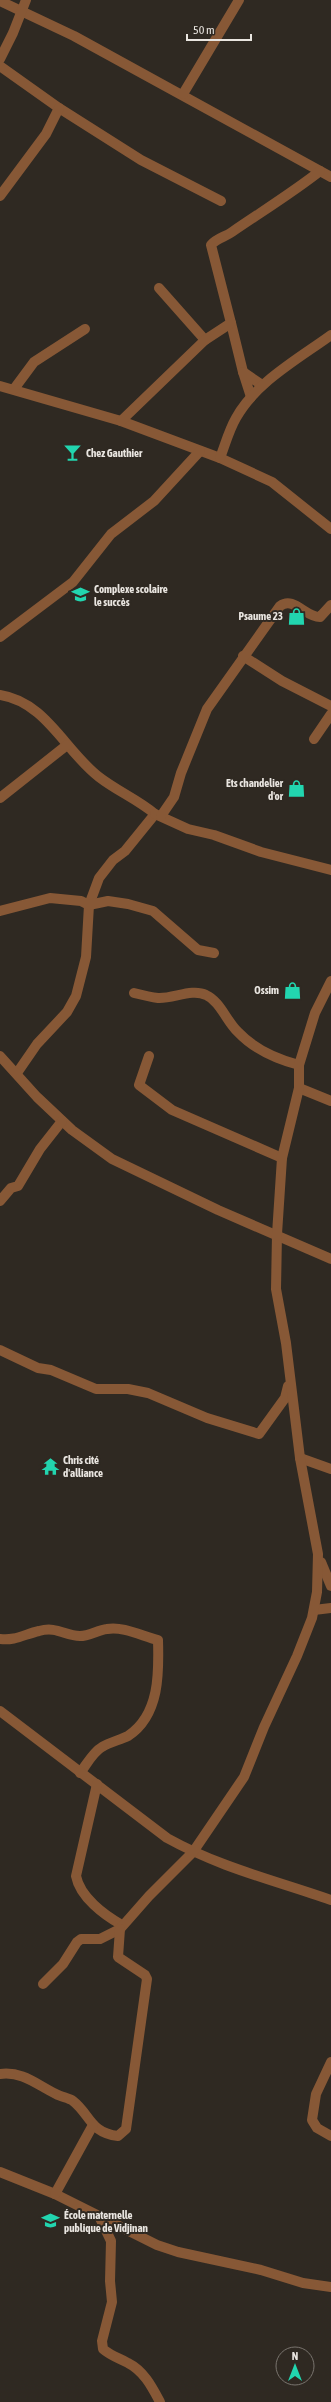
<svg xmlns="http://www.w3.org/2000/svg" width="331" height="2402" font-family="'Asap Condensed',sans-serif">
<rect width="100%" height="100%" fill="#2f2922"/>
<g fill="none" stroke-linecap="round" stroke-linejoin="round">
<g stroke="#875836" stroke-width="10">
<path d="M0,1L74,36L331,177"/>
<path d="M0,59L13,33L26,0"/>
<path d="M0,66L59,108L141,160L221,201"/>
<path d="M183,94L239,0"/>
<path d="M0,196L46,134L59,108"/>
<path d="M159,288L205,340"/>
<path d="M231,323L243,372"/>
<path d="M0,386L121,421L220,458L272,482L331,529"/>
<path d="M14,389L34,362L85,329"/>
<path d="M251,397L243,372L262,385"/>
<path d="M121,421L205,340L231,323L211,245C217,238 225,237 232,232C261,212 292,193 320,171"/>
<path d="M220,458C225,445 229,430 236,418C256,382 298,359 331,335"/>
<path d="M0,637L73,582L111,534L154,501L200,451"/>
<path d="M243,656L282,681L331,706"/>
<path d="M0,695C46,702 65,751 99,777C117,791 137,799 155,814L125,851L113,860L99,878L89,905L86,957L76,996L67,1012L37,1044L17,1073"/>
<path d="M314,739L331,714"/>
<path d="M0,798L67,745"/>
<path d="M155,814L188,829L214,835L261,852L331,870"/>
<path d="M161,816L174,797L181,773L207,709L280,606C294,596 305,617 320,617L331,605"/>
<path d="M0,911L50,898L81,901L89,905L108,901L128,904L153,911L198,950L214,953"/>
<path d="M134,993C142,995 150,997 158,998C173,999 192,988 206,995C220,1001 227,1022 238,1032C255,1050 276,1059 299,1065"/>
<path d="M0,1056L37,1097L72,1130L112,1159L218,1210L331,1259"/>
<path d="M149,1056L139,1085L172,1110L282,1158"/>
<path d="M299,1088L331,1101"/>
<path d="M0,1201L11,1188L18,1186L40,1149L62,1121"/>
<path d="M0,1350L38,1368L51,1370L96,1389H128L148,1393L207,1418L259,1434L285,1398L288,1386"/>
<path d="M300,1458L331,1469"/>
<path d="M321,1562L331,1586"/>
<path d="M314,1610L331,1608"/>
<path d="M0,1639C15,1641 25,1634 39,1631C57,1626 65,1636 80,1636C89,1636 98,1630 107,1629C123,1626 142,1636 158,1640C159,1672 160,1715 128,1736C120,1740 110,1742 102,1747C93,1752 87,1764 80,1773"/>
<path d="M0,1711L167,1838C221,1868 274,1880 331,1900"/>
<path d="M97,1784L76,1876C80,1897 104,1915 122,1925"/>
<path d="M43,1984L63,1964L77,1942L81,1939H100L120,1929L149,1896L193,1852L244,1777L264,1727L297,1656L312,1618L317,1592L318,1554L300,1458L286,1343L276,1289L277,1234L282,1158L299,1088V1065L315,1013L331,981"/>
<path d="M331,2062L316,2094L312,2120L317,2128L331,2136"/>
<path d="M0,2074C23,2071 37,2085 56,2094C61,2097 69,2098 73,2101C90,2114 90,2133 118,2136L126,2129L147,1979L145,1975L118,1957L120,1929"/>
<path d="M0,2172L55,2194L157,2245L178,2252L261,2270L303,2283L331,2287"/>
<path d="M55,2194L93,2125"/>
<path d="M100,2218L111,2241L110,2281L112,2302L102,2341L103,2349C111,2356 119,2358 128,2363C144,2371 152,2387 160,2402"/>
</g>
</g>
<defs>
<symbol id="bar-bare" viewBox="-9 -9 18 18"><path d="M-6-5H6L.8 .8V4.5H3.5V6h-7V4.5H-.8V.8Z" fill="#22d5af" stroke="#2f2922" stroke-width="2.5" paint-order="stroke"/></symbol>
<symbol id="school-bare" viewBox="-9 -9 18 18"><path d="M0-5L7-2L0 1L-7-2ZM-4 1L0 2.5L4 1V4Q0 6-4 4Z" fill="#22d5af" stroke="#2f2922" stroke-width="2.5" paint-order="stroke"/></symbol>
<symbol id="shop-bare" viewBox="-9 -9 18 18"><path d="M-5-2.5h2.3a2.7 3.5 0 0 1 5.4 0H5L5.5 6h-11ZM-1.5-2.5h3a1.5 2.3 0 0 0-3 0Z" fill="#22d5af" stroke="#2f2922" stroke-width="2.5" paint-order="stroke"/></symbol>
<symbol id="temple-bare" viewBox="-9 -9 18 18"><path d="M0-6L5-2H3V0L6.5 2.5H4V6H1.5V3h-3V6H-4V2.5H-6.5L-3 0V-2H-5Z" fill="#22d5af" stroke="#2f2922" stroke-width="2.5" paint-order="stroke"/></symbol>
</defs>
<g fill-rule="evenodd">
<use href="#bar-bare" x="60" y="440" width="25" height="25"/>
<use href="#school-bare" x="68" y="582" width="25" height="25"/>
<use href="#shop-bare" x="284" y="604" width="25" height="25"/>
<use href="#shop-bare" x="284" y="776" width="25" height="25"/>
<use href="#shop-bare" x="280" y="978" width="25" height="25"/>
<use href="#temple-bare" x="38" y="1454" width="25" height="25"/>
<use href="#school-bare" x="38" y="2208" width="25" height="25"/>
</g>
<g text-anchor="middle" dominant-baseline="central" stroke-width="4" stroke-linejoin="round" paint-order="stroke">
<g font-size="11" font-weight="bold" fill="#e9e5e0" stroke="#2f2922" text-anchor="start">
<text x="86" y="453">Chez Gauthier</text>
<text x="94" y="589">Complexe scolaire<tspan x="94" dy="13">le succès</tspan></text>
<text x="283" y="616" text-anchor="end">Psaume 23</text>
<text x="283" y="783" text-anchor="end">Ets chandelier<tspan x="283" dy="13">d'or</tspan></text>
<text x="279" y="990" text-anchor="end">Ossim</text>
<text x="63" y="1460">Chris cité<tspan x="63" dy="13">d'alliance</tspan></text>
<text x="64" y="2215">École maternelle<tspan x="64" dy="13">publique de Vidjinan</tspan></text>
</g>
</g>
<g transform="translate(295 2366)"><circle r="19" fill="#2f2922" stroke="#79746e"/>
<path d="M0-3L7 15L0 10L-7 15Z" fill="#22d5af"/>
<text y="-6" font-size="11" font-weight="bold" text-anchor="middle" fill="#e9e5e0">N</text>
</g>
<path d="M187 34v6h64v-6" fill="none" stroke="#e9e5e0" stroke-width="2"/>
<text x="193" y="34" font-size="12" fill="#e9e5e0" stroke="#2f2922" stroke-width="3" paint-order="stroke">50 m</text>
</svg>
